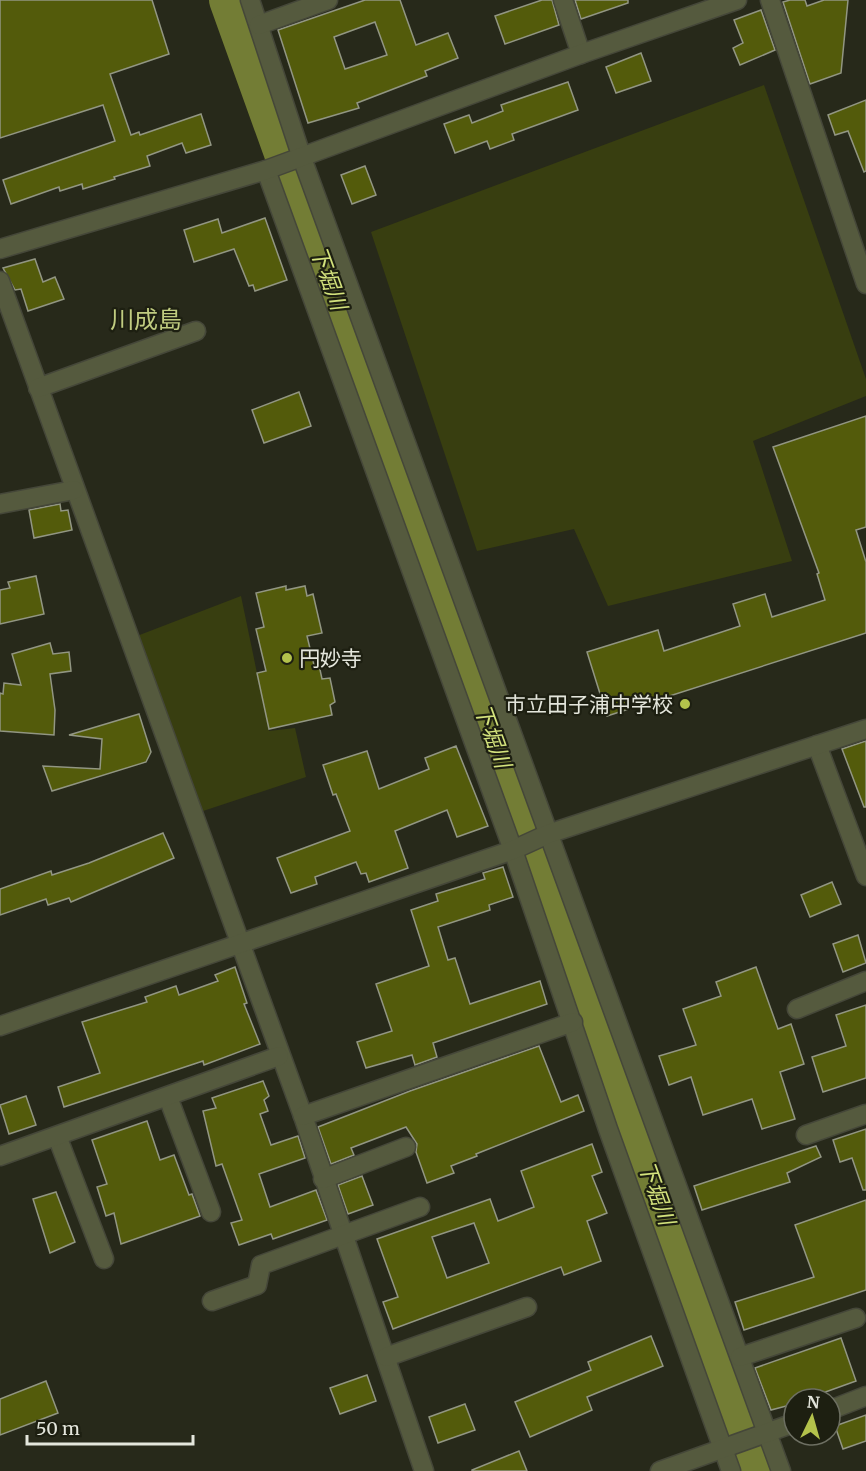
<svg xmlns="http://www.w3.org/2000/svg" width="866" height="1471" font-family="Merriweather,'Noto Sans JP',serif">
<rect width="100%" height="100%" fill="#27291a"/>
<g fill="#383e10">
<path d="M764,85L866,379V396L753,441L792,561L608,606L574,529L477,551L371,232Z"/>
<path d="M241,596L269,731L295,728L306,777L197,813L137,636Z"/>
</g>
<g fill="none" stroke-linecap="round" stroke-linejoin="round">
<path stroke="#737d35" stroke-width="40" d="M229,0L757,1471"/>
</g>
<g fill="#535b0b" stroke="#929683" stroke-width="1.5" fill-rule="evenodd">
<path d="M0,0H152L169,54L110,74L131,135L139,132L140,135L201,114L211,145L186,153L182,143L147,156L150,166L114,177L115,179L83,189L82,184L60,191L59,187L11,204L3,180L115,141L103,105L0,138Z"/>
<path d="M365,0H400L416,45L448,33L458,58L425,71L427,76L357,103L359,108L308,123L278,30ZM375,22L387,55L345,69L334,37Z"/>
<path d="M542,0H552L559,25L505,44L495,16Z"/>
<path d="M575,0H628V3L581,19Z"/>
<path d="M790,0H805L807,6L824,0H848L841,73L810,84L783,2Z"/>
<path d="M761,10L775,50L740,65L733,48L743,43L734,20Z"/>
<path d="M641,53L651,81L616,93L606,67Z"/>
<path d="M568,82L578,110L512,134L514,140L490,149L487,141L455,153L444,124L469,115L472,123L503,111L501,105Z"/>
<path d="M866,100V171L864,172L848,131L835,135L828,115Z"/>
<path d="M365,166L376,195L352,204L341,175Z"/>
<path d="M265,218L287,280L255,291L253,285L249,286L234,249L194,262L184,230L218,219L222,233Z"/>
<path d="M35,259L43,282L55,277L64,299L28,311L21,289L15,290L3,268Z"/>
<path d="M299,392L311,426L264,443L252,410Z"/>
<path d="M866,416V527L856,530L866,562V633L607,716L587,652L658,630L664,651L740,626L733,604L765,594L772,617L825,600L817,574L819,573L773,447Z"/>
<path d="M60,504L61,511L68,510L72,530L34,538L29,510Z"/>
<path d="M36,576L44,614L0,624V590L10,588L8,582Z"/>
<path d="M286,586V590L305,586L307,596L313,594L322,633L307,636L314,665H319L322,679L330,678L335,702L330,705L332,715L269,729L257,673L266,671L256,629L264,627L256,593Z"/>
<path d="M50,643L53,654L69,652L71,671L50,674L55,710L54,735L0,731V693L3,694L4,683L21,685L12,654Z"/>
<path d="M139,714L151,752L146,762L52,791L43,766L100,769L102,739L69,735Z"/>
<path d="M866,741V807H864L842,749Z"/>
<path d="M456,746L488,826L457,837L447,810L395,831L408,868L369,882L366,873L361,874L356,862L315,877L317,884L291,893L277,858L350,831L336,794L333,795L323,765L367,751L379,789L429,769L425,758Z"/>
<path d="M163,833L174,858L71,902L69,898L48,905L46,899L0,915V889L51,871L52,875L89,863Z"/>
<path d="M503,867L513,897L489,905L490,910L438,927L448,960L455,958L470,1004L540,981L547,1004L433,1043L437,1057L415,1065L412,1055L366,1068L357,1042L392,1031L376,984L429,966L411,910L438,901L436,894L485,879L483,873Z"/>
<path d="M832,882L841,904L810,917L801,895Z"/>
<path d="M858,935L866,963L843,972L833,944Z"/>
<path d="M235,967L247,1003L244,1004L260,1044L204,1065L203,1061L64,1107L58,1087L100,1073L82,1022L147,1002L145,997L176,986L179,995L218,981L215,975Z"/>
<path d="M756,967L778,1029L791,1024L804,1064L780,1072L795,1119L762,1129L752,1099L703,1115L691,1077L669,1085L659,1056L696,1045L683,1009L721,996L716,982Z"/>
<path d="M866,1005V1078L823,1092L812,1057L846,1046L836,1015Z"/>
<path d="M539,1046L561,1102L578,1095L584,1111L476,1154L477,1156L451,1166L454,1173L427,1183L416,1152L417,1144L406,1127L351,1148L354,1155L331,1164L318,1127L410,1091Z"/>
<path d="M263,1081L269,1096L264,1100L268,1111L260,1114L271,1145L298,1136L305,1158L259,1174L270,1207L316,1190L327,1220L273,1239L271,1234L239,1245L231,1223L242,1220L222,1164L216,1166L203,1111L216,1108L212,1098Z"/>
<path d="M26,1096L36,1125L9,1134L0,1105Z"/>
<path d="M147,1121L160,1160L174,1155L189,1195L192,1194L200,1216L121,1244L114,1213L106,1216L97,1187L107,1184L92,1140Z"/>
<path d="M866,1129V1190H863L852,1158L840,1162L833,1140Z"/>
<path d="M592,1144L602,1172L592,1176L607,1213L587,1221L601,1261L564,1275L561,1267L393,1329L383,1302L398,1297L377,1239L490,1199L498,1221L534,1207L521,1171ZM474,1223L489,1263L447,1278L432,1237Z"/>
<path d="M816,1146L821,1157L787,1173L790,1182L702,1210L694,1186Z"/>
<path d="M362,1176L373,1205L348,1214L338,1185Z"/>
<path d="M56,1192L75,1242L50,1253L33,1199Z"/>
<path d="M866,1200V1290L744,1330L735,1302L814,1277L795,1225Z"/>
<path d="M651,1336L663,1366L587,1397L592,1410L530,1437L515,1402L591,1370L588,1362Z"/>
<path d="M841,1338L856,1381L806,1399H794V1404L771,1410L755,1368Z"/>
<path d="M367,1375L376,1401L340,1414L330,1388Z"/>
<path d="M46,1381L58,1413L0,1435V1399Z"/>
<path d="M465,1404L475,1430L438,1443L429,1417Z"/>
<path d="M866,1415V1441L843,1449L835,1426Z"/>
<path d="M519,1451L527,1471H472V1470Z"/>
</g>
<g fill="none" stroke-linecap="round" stroke-linejoin="round">
<defs>
<g id="minor">
<path d="M250,0L302,158L781,1471"/>
<path d="M563,0L581,54"/>
<path d="M770,0L866,284"/>
<path d="M259,25L328,0"/>
<path d="M266,170L513,850L608,1129L731,1471"/>
<path d="M0,249L266,170L581,54L737,0"/>
<path d="M0,281L303,1116L424,1471"/>
<path d="M38,388L196,331"/>
<path d="M0,504L74,490"/>
<path d="M817,745L866,876"/>
<path d="M797,1009L866,981"/>
<path d="M0,1026L513,850L548,834L866,729"/>
<path d="M168,1097L211,1212"/>
<path d="M303,1116L573,1022"/>
<path d="M806,1135L866,1114"/>
<path d="M57,1136L104,1259"/>
<path d="M0,1156L279,1056"/>
<path d="M323,1179L406,1147"/>
<path d="M212,1301L257,1285L261,1265L420,1207"/>
<path d="M386,1357L527,1307"/>
<path d="M740,1357L856,1318"/>
</g>
<g id="tertiary">
<path d="M830,1410L866,1396"/>
<path d="M660,1471L794,1423"/>
</g>
</defs>
<use href="#minor" stroke="#454739" stroke-width="21"/>
<use href="#tertiary" stroke="#454739" stroke-width="21"/>
<use href="#minor" stroke="#555a3e" stroke-width="18"/>
<use href="#tertiary" stroke="#555a3e" stroke-width="18"/>
</g>
<g fill="#b3c24b" stroke="#1d1f11" stroke-width="2">
<circle cx="287" cy="658" r="6"/>
<circle cx="685" cy="704" r="6"/>
</g>
<g text-anchor="middle" dominant-baseline="central" stroke-width="4.5" stroke-linejoin="round" paint-order="stroke">
<g font-size="21" fill="#e4e6dc" stroke="#1d1f11" text-anchor="start">
<text x="299" y="658">円妙寺</text>
<text x="673" y="704" text-anchor="end">市立田子浦中学校</text>
</g>
<g font-size="22" font-style="italic" fill="#d4e37d" stroke="#1d1f11">
<text transform="translate(329 278) rotate(70)">下堀川</text>
<text transform="translate(493 736) rotate(70)">下堀川</text>
<text transform="translate(657 1193) rotate(70)">下堀川</text>
</g>
<g font-size="24" fill="#c0cc80" stroke="#1d1f11">
<text x="146" y="319">川成島</text>
</g>
</g>
<g transform="translate(812 1417) rotate(5)"><circle r="28" fill="#1d1f11" stroke="#6d6f62" stroke-width="1.5"/>
<path d="M0-4.5L10 22L0 15L-10 22Z" fill="#b3c24b"/>
<text y="-9" font-size="16" font-weight="bold" text-anchor="middle" fill="#e4e6dc">N</text>
</g>
<path d="M27 1435v9h166v-9" fill="none" stroke="#e4e6dc" stroke-width="3"/>
<text x="36" y="1435" font-size="18" fill="#e4e6dc" stroke="#1d1f11" stroke-width="4.5" paint-order="stroke">50 m</text>
</svg>
